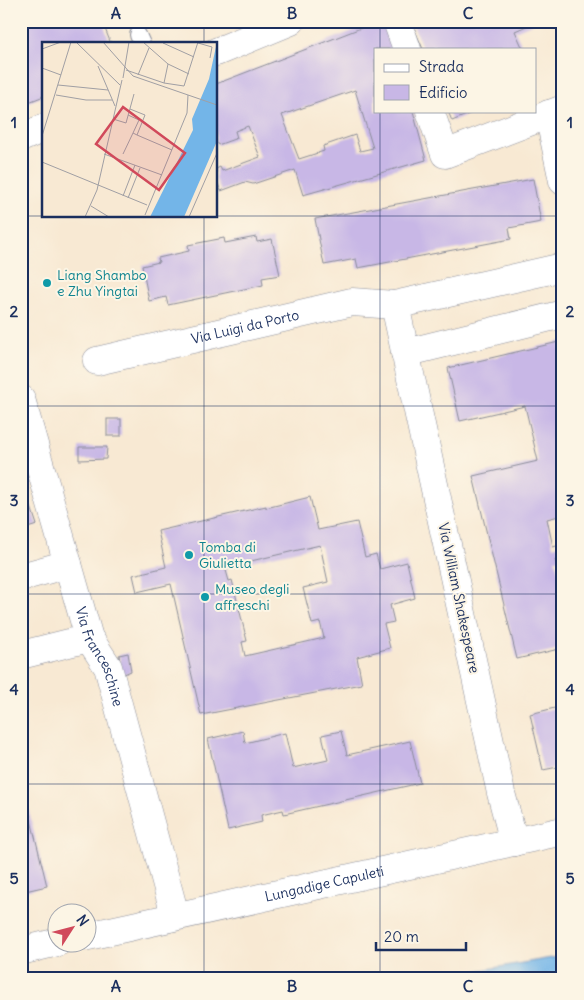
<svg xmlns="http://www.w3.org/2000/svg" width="584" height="1000" font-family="Delius,sans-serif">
<rect width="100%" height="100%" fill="#fcf5e5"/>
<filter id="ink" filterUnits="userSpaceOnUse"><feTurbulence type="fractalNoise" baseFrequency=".02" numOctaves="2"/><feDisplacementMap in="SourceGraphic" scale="10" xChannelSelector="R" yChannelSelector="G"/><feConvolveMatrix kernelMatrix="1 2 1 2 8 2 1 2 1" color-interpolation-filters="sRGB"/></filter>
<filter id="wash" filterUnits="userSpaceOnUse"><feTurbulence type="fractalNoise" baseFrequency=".0096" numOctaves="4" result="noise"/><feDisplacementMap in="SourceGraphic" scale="20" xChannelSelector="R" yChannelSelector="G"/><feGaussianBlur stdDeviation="1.12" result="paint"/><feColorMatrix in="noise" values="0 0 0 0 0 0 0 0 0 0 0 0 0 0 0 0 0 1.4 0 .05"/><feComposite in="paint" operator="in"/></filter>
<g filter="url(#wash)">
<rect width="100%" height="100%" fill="#f8e9d3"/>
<path fill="#73b5e8" stroke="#4772a3" d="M563,956V979H429Z"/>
<g id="blocks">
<g fill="#c8b7e6" fill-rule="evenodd">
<path d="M21,21H102L111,44H44V96L21,105Z"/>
<path d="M379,21H390L396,49H375V111H413L426,160L303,195L295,170L253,184L245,182L221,191L216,179V169L220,167L222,171L260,157L248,126L235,131L237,138L218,145L216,142V84ZM355,90L373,148L360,151L355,135L323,146L324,151L299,159L282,115Z"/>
<path d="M411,21H538L515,31L523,49H423Z"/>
<path d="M448,111H476L452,121Z"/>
<path d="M533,179L541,222L509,228L511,239L358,268L356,259L324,265L315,219Z"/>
<path d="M256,237L257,242L272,239L280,275L262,278L263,285L168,305L166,297L149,301L142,266L159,262L158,258L189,251L188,245L224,238L225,243Z"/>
<path d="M563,341V515L547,519L553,547L563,544V558L555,560L563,587V648L517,659L473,476L538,461L525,406L460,421L448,368Z"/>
<rect x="107" y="419" width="14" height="17"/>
<path d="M79,447H107L106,459L79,460Z"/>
<path d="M21,477L37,525L21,530Z"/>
<path d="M310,497L318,530L357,522L365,557L376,554L380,569L407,562L415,598L390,605L394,622L384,624L390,648L357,657L362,684L201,715L171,584L137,592L133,575L166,567L158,531L266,506V508ZM320,545L328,582L303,588L312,624L320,622L324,638L245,656L242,642L247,641L232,580L229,581L225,567Z"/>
<path d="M128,653L131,671L122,675L119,655Z"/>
<path d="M563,706V766L543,770L530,714Z"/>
<path d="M243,731L245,743L285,733L293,768L328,760L322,735L341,731L347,755L410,741L420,783L284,814L283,810L261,815L262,822L228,830L208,739Z"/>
<path d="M21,779L47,886L21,892Z"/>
</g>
</g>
</g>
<g filter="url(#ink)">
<use href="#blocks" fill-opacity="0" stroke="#8a8c98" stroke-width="1"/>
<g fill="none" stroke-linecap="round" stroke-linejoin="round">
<defs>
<path id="service" d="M138,35L142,44"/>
<g id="minor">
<path d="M397,21L407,49"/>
<path d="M430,111L445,154L563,109"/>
<path d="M549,114L563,181"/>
<path d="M405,353L563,314"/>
<path id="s1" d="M97,361L352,302L395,305"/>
<path id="s2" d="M21,399L89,638L108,667L175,915"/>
<path d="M21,577L68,564"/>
<path d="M21,655L89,638"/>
<path d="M514,842L501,793L395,305L563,267"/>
</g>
<g id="tertiary">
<path d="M216,52L291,21"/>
<path d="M21,138L44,128"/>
<path id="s3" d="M88,936L563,831"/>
<path d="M21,951L58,942"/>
</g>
</defs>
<use href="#service" stroke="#8a8c98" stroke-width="18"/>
<use href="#minor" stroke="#8a8c98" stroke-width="29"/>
<use href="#tertiary" stroke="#8a8c98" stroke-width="29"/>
<use href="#service" stroke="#fff" stroke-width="16"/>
<use href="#minor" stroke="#fff" stroke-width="28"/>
<use href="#tertiary" stroke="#fff" stroke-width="28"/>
</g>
</g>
<path fill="none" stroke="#1b2f5e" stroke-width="1" stroke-opacity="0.55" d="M204,21V44M380,21V49M380,111V979M21,216H563M204,216V979M21,406H563M21,594H563M21,784H563"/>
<g fill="#0f9aa8" stroke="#fcf5e5" stroke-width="2">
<circle cx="47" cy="283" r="5"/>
<circle cx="189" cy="555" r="5"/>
<circle cx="205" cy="597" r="5"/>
</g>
<g text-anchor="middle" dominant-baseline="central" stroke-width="4" stroke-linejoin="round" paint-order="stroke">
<g font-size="14" fill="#0d838f" stroke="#fcf5e5" text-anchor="start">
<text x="57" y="275">Liang Shambo<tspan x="57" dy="16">e Zhu Yingtai</tspan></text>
<text x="199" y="547">Tomba di<tspan x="199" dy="16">Giulietta</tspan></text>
<text x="215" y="589">Museo degli<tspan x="215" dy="16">affreschi</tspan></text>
</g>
<g font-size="14" fill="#1b2f5e" stroke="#fcf5e5">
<text stroke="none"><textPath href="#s1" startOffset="152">Via Luigi da Porto</textPath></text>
<text transform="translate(459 598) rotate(78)">Via William Shakespeare</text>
<text stroke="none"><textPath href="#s2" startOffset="270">Via Franceschine</textPath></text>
<text stroke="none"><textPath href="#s3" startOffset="242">Lungadige Capuleti</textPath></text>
</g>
</g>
<g transform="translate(42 42)">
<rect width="175" height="175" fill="#f8e9d3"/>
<path d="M175,0V99L142,175H108L151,88L150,77L167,37Z" fill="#73b5e8"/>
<path fill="none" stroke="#a09fa4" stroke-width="1" d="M34,0L78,43M61,0L91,34L175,63M101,0L126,22L147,32M121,1L152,15M156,1L170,5L168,16M0,7L19,0M56,24L73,64M0,26L19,33M84,28L122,41L142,44M96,33L107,6M81,36L87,0M122,41L126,22M16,43L66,48M142,44L156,0M14,53L44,58H70M88,67L103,73L95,93M86,73L97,78L91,91L95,93M71,77L84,81L92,52M95,93L130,108M0,94L29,0M62,112L120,133M81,112L91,91M0,120L105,163M81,154L93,123M86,156L98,126M49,164L67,175M103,173L145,71L146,53M43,175L55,148L80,38M147,175L175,111"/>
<path fill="#d1495b" fill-opacity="0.15" stroke="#d1495b" stroke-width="2.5" d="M81,65L143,111L117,148L54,102Z"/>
<rect width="175" height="175" fill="none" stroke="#1b2f5e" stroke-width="2.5"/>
</g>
<rect width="584" height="1000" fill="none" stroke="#fcf5e5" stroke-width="55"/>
<rect x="374" y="48" width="162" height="65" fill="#fcf5e5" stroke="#a2a6af"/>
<rect x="384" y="64" width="25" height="8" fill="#ffffff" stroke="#a2a6af"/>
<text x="419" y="72" font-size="15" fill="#1b2f5e">Strada</text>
<rect x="384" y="85" width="25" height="15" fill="#c8b7e6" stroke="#a2a6af"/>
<text x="419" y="98" font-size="15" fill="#1b2f5e">Edificio</text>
<g transform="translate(72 928) rotate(54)"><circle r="24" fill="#fcf5e5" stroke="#a2a6af"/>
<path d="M0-4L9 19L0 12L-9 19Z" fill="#d1495b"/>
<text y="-8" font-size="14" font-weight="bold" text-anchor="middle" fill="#1b2f5e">N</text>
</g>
<path d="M376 942v8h90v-8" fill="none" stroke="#1b2f5e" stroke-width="2.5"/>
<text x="384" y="942" font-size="15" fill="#1b2f5e" stroke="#fcf5e5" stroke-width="4" paint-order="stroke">20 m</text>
<rect x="28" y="28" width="528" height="944" fill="none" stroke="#1b2f5e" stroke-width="2"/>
<g font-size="16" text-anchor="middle" font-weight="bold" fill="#1b2f5e">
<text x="116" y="19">A</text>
<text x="292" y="19">B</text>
<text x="468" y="19">C</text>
<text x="14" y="128">1</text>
<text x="570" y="128">1</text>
<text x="14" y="317">2</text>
<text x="570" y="317">2</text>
<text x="14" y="506">3</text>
<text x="570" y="506">3</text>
<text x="14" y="695">4</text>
<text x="570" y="695">4</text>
<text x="14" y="884">5</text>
<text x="570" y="884">5</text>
<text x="116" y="992">A</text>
<text x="292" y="992">B</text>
<text x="468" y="992">C</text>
</g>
</svg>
